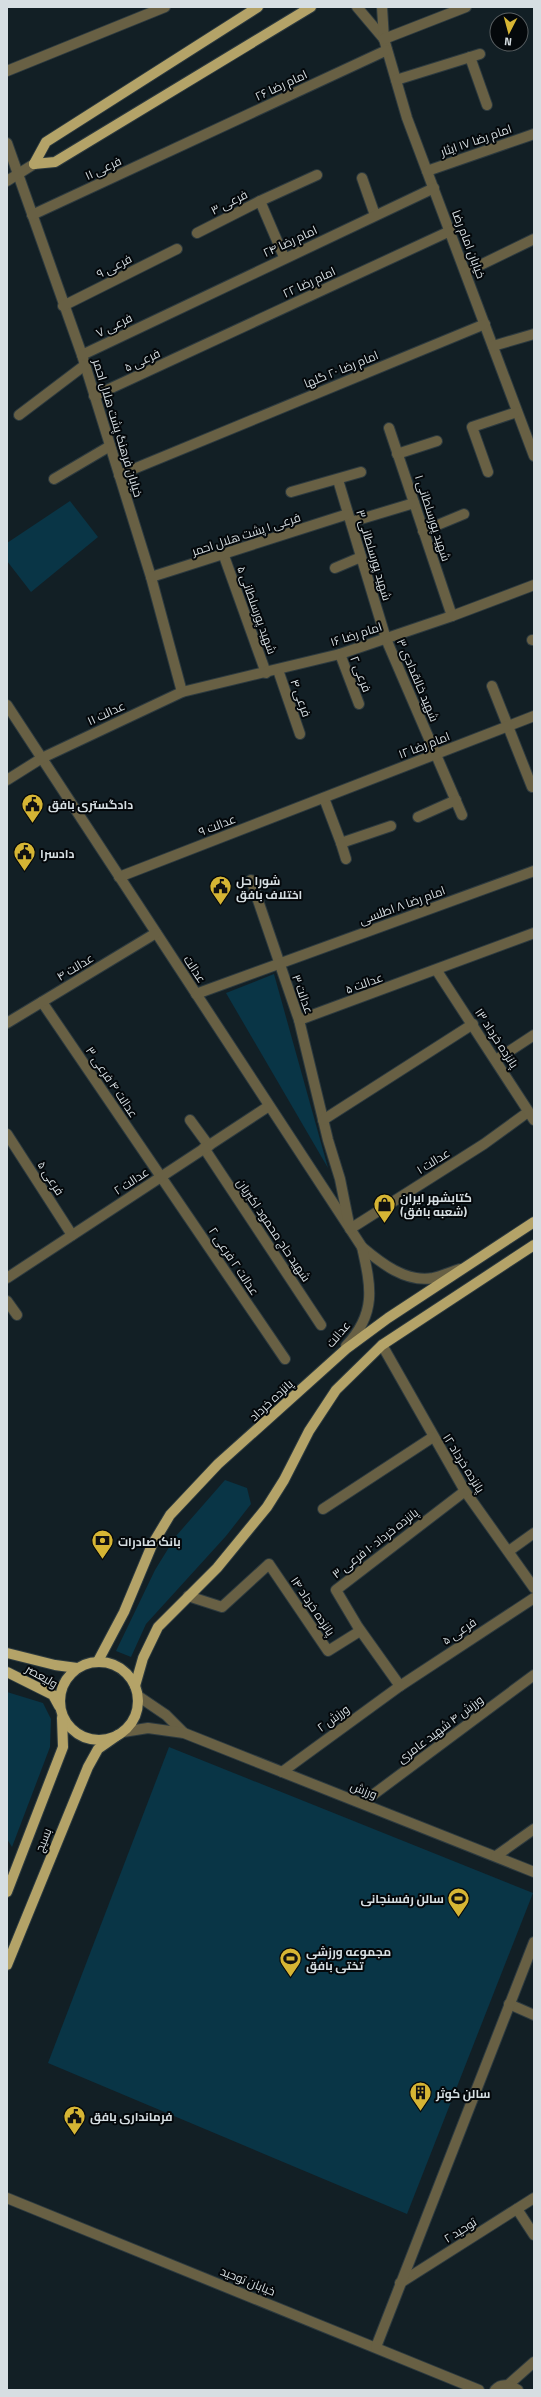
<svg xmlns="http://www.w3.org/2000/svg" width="541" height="2397" font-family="'Titillium Web',Cairo,sans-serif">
<rect width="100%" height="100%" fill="#121f25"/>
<g fill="#093546">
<path d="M70,501L98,537L31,592L7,561V543Z"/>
<path d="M274,974L328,1168L226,993Z"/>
<path d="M225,1480L247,1488L251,1504L226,1536L146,1624L131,1657L116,1651L155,1570L176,1536Z"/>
<path d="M7,1692L43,1703L51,1719L50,1747L12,1847L7,1839Z"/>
<path d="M169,1747L533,1893L407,2214L48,2063Z"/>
</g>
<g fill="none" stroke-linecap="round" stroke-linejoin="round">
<defs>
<g id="minor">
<path d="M357,7L384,39"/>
<path d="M382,7L384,39L407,118L534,456"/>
<path d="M384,39L466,7"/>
<path d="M470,57L487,105"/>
<path d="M7,71L165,7"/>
<path d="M396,80L480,54"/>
<path d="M7,143L82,355L151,577L182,692"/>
<path d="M427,171L534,134"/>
<path d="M362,178L375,215"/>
<path d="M7,181L34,164"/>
<path d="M260,201L317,175"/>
<path d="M32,215L387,50"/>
<path d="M197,233L260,201L284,257"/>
<path d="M466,272L534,239"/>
<path d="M63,306L177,249"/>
<path d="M493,346L534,334"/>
<path d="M82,355L434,188"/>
<path d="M94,396L450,231"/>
<path d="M19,415L85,365"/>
<path d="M389,428L452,616"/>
<path d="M397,454L437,441"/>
<path d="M488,472L472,427L517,412"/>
<path d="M119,475L485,324"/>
<path d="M54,479L110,446"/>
<path d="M338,480L386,639L462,815"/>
<path d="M291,492L361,472"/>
<path d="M351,522L414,503"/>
<path d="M423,531L464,514"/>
<path d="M224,556L266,673"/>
<path d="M335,568L361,557"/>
<path d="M151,577L348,514"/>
<path d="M532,640H534"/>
<path d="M340,654L359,704"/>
<path d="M278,670L300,734"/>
<path d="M492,686L532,787"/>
<path d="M7,705L362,1247C381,1263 406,1283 433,1278C442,1276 451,1272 460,1269"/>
<path d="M7,780L42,758L182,692L340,654L452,616L534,585"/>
<path d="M324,798L341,843L391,826"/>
<path d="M418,817L456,800"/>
<path d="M341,843L346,859"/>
<path d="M119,877L534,716"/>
<path d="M251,880L299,1020L328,1140L340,1179L350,1229L484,1144L528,1112"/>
<path d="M437,971L534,1120"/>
<path d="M196,994L534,871"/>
<path d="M42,1002L285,1359"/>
<path d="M299,1020L534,933"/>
<path d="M7,1023L156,933"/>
<path d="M496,1060L534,1035"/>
<path d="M190,1120L209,1146"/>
<path d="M323,1120L473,1024"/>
<path d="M7,1134L72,1235"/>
<path d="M204,1148L321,1325"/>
<path d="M7,1278L269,1106"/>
<path d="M7,1301L17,1315"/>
<path d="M382,1345L465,1491L534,1588"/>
<path d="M346,1346C377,1313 371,1287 362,1247"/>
<path d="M323,1509L433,1437"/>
<path d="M509,1551L534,1533"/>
<path d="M188,1596L222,1607L269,1564L328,1651L360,1631"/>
<path d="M400,1686L358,1627L336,1590L465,1491"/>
<path d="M138,1696L166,1715L184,1733"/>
<path d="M123,1732L148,1728L184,1733L534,1872"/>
<path d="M282,1772L400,1686L534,1598"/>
<path d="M362,1803L534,1675"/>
<path d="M496,1856L534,1829"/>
<path d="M509,2004L534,2015"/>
<path d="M7,2198L479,2390"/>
<path d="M517,2209L534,2235"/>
<path d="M400,2283L534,2198"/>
<path d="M376,2347L534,1942"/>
<path d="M508,2385L534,2362"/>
<path d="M495,2390C502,2382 510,2385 518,2390"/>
</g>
<g id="major">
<path d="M34,164L55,162L311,7"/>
<path d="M34,164L46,142L258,7"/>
<path d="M7,1653L55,1665L77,1668"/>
<path d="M98,1661L124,1612L152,1545L170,1515L218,1464L346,1349L388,1318L534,1222"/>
<circle cx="99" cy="1701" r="39"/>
<path d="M7,1672L53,1695L59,1706"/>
<path d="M135,1686L143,1658L158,1627L217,1568L267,1507L284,1480L309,1431L336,1390L382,1345L534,1245"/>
<path d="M7,1892L63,1747L62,1718"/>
<path d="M7,1965L88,1767L98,1749L118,1735"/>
</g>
</defs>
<use href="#minor" stroke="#2d3a3f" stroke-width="12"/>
<use href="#major" stroke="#2d3a3f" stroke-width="12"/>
<use href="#minor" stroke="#686044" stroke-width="10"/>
<use href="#major" stroke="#b4a368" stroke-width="10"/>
</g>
<defs>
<symbol id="civic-pin" viewBox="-11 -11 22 30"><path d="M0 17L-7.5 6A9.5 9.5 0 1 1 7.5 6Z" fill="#d6b534" stroke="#04080b"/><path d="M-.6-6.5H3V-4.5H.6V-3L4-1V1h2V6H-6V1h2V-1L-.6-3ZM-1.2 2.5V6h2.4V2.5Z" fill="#111"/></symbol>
<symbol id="shop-pin" viewBox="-11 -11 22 30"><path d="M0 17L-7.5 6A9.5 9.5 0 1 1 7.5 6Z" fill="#d6b534" stroke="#04080b"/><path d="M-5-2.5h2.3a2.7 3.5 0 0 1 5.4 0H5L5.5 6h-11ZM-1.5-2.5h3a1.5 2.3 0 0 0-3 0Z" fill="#111"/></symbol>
<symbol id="bank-pin" viewBox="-11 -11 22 30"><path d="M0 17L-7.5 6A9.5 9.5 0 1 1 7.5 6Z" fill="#d6b534" stroke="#04080b"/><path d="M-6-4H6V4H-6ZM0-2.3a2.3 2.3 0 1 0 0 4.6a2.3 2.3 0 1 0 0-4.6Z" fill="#111"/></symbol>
<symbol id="stadium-pin" viewBox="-11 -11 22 30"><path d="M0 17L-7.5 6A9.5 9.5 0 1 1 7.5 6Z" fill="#d6b534" stroke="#04080b"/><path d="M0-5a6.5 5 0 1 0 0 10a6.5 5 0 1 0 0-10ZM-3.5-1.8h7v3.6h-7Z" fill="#111"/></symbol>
<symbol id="building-pin" viewBox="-11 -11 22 30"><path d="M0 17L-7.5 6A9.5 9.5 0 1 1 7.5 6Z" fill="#d6b534" stroke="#04080b"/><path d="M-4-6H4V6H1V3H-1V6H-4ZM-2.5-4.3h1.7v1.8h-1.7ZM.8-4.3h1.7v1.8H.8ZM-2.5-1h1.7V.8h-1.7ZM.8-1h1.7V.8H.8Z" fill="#111"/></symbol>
</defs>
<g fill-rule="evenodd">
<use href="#civic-pin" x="20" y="792" width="25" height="34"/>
<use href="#civic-pin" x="12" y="840" width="25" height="34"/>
<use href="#civic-pin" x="208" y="874" width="25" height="34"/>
<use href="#shop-pin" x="372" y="1192" width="25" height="34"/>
<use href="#bank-pin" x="90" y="1528" width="25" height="34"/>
<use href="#stadium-pin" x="446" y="1886" width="25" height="34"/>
<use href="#stadium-pin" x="278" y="1946" width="25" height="34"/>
<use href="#building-pin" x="408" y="2080" width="25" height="34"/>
<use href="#civic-pin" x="62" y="2104" width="25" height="34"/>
</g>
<g text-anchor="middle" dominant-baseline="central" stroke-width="4" stroke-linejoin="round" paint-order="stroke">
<g font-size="12" fill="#d6dee2" stroke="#04080b">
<text transform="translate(281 85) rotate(-25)">امام رضا ۲۶</text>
<text transform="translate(476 140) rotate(-19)">امام رضا ۱۷ ایثار</text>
<text transform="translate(103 168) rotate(-25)">فرعی ۱۱</text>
<text transform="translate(229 202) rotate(-27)">فرعی ۳</text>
<text transform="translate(290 241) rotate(-25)">امام رضا ۲۴</text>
<text transform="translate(469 244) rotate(69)">خیابان امام رضا</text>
<text transform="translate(114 266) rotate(-27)">فرعی ۹</text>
<text transform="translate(309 282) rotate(-25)">امام رضا ۲۲</text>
<text transform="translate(114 325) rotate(-26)">فرعی ۷</text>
<text transform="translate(142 360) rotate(-25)">فرعی ۵</text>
<text transform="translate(341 369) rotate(-22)">امام رضا ۲۰ گلها</text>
<text transform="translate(118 428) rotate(73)">خیابان فرهنگ پشت هلال احمر</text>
<text transform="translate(433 518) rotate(72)">شهید پورسلطانی ۱</text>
<text transform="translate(246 534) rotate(-18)">فرعی ۱ پشت هلال احمر</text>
<text transform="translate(374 555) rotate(73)">شهید پورسلطانی ۳</text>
<text transform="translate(257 610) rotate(70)">شهید پورسلطانی ۵</text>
<text transform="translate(356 634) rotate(-18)">امام رضا ۱۶</text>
<text transform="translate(361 674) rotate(69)">فرعی ۲</text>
<text transform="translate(418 680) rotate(67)">شهید خالقدادی ۳</text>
<text transform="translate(301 698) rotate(71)">فرعی ۴</text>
<text transform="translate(106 713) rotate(-25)">عدالت ۱۱</text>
<text transform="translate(424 745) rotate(-21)">امام رضا ۱۲</text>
<text transform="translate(217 825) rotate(-21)">عدالت ۹</text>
<text transform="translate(402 905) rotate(-20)">امام رضا ۸ اطلسی</text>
<text transform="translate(75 967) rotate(-31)">عدالت ۴</text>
<text transform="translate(195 969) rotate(57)">عدالت</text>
<text transform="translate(364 983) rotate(-20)">عدالت ۵</text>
<text transform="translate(303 994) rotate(70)">عدالت ۳</text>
<text transform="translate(497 1038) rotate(57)">پانزده خرداد ۱۳</text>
<text transform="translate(112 1082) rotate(56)">عدالت ۴ فرعی ۳</text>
<text transform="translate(433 1161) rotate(-32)">عدالت ۱</text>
<text transform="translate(51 1178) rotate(57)">فرعی ۵</text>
<text transform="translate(131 1181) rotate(-33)">عدالت ۲</text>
<text transform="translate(274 1230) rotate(56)">شهید حاج محمود اکبریان</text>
<text transform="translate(234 1261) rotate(56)">عدالت ۲ فرعی ۲</text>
<text transform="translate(338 1334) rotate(-50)">عدالت</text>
<text transform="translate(271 1400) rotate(-43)">پانزده خرداد</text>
<text transform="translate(464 1463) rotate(58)">پانزده خرداد ۱۲</text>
<text transform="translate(375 1543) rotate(-38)">پانزده خرداد ۱۰ فرعی ۳</text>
<text transform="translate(313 1606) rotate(56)">پانزده خرداد ۱۴</text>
<text transform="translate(459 1631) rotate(-34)">فرعی ۵</text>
<text transform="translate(42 1676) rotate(30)">ولیعصر</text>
<text transform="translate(333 1718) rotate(-36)">ورزش ۲</text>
<text transform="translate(440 1729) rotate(-37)">ورزش ۴ شهید عامری</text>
<text transform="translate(364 1790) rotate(22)">ورزش</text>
<text transform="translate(43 1840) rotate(-68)">بسیج</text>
<text transform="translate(460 2230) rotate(-32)">توحید ۲</text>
<text transform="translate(248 2281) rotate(22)">خیابان توحید</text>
</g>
<g font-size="12" font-weight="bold" fill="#d6dee2" stroke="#04080b" text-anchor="start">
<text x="48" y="804">دادگستری بافق</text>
<text x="40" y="853">دادسرا</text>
<text x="236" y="880">شورا حل<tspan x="236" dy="14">اختلاف بافق</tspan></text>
<text x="400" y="1197">کتابشهر ایران<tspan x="400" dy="14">(شعبه بافق)</tspan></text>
<text x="118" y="1541">بانک صادرات</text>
<text x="444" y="1898" text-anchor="end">سالن رفسنجانی</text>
<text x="306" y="1951">مجموعه ورزشی<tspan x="306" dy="14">تختی بافق</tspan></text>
<text x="436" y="2093">سالن کوثر</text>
<text x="90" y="2116">فرمانداری بافق</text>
</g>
</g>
<rect width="541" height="2397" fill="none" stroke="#d6dee2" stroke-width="16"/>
<g transform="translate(509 32) rotate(186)"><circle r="19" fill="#04080b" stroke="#585e61"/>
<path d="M0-3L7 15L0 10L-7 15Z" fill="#d6b534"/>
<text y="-6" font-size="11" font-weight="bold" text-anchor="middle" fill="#d6dee2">N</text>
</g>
</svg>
